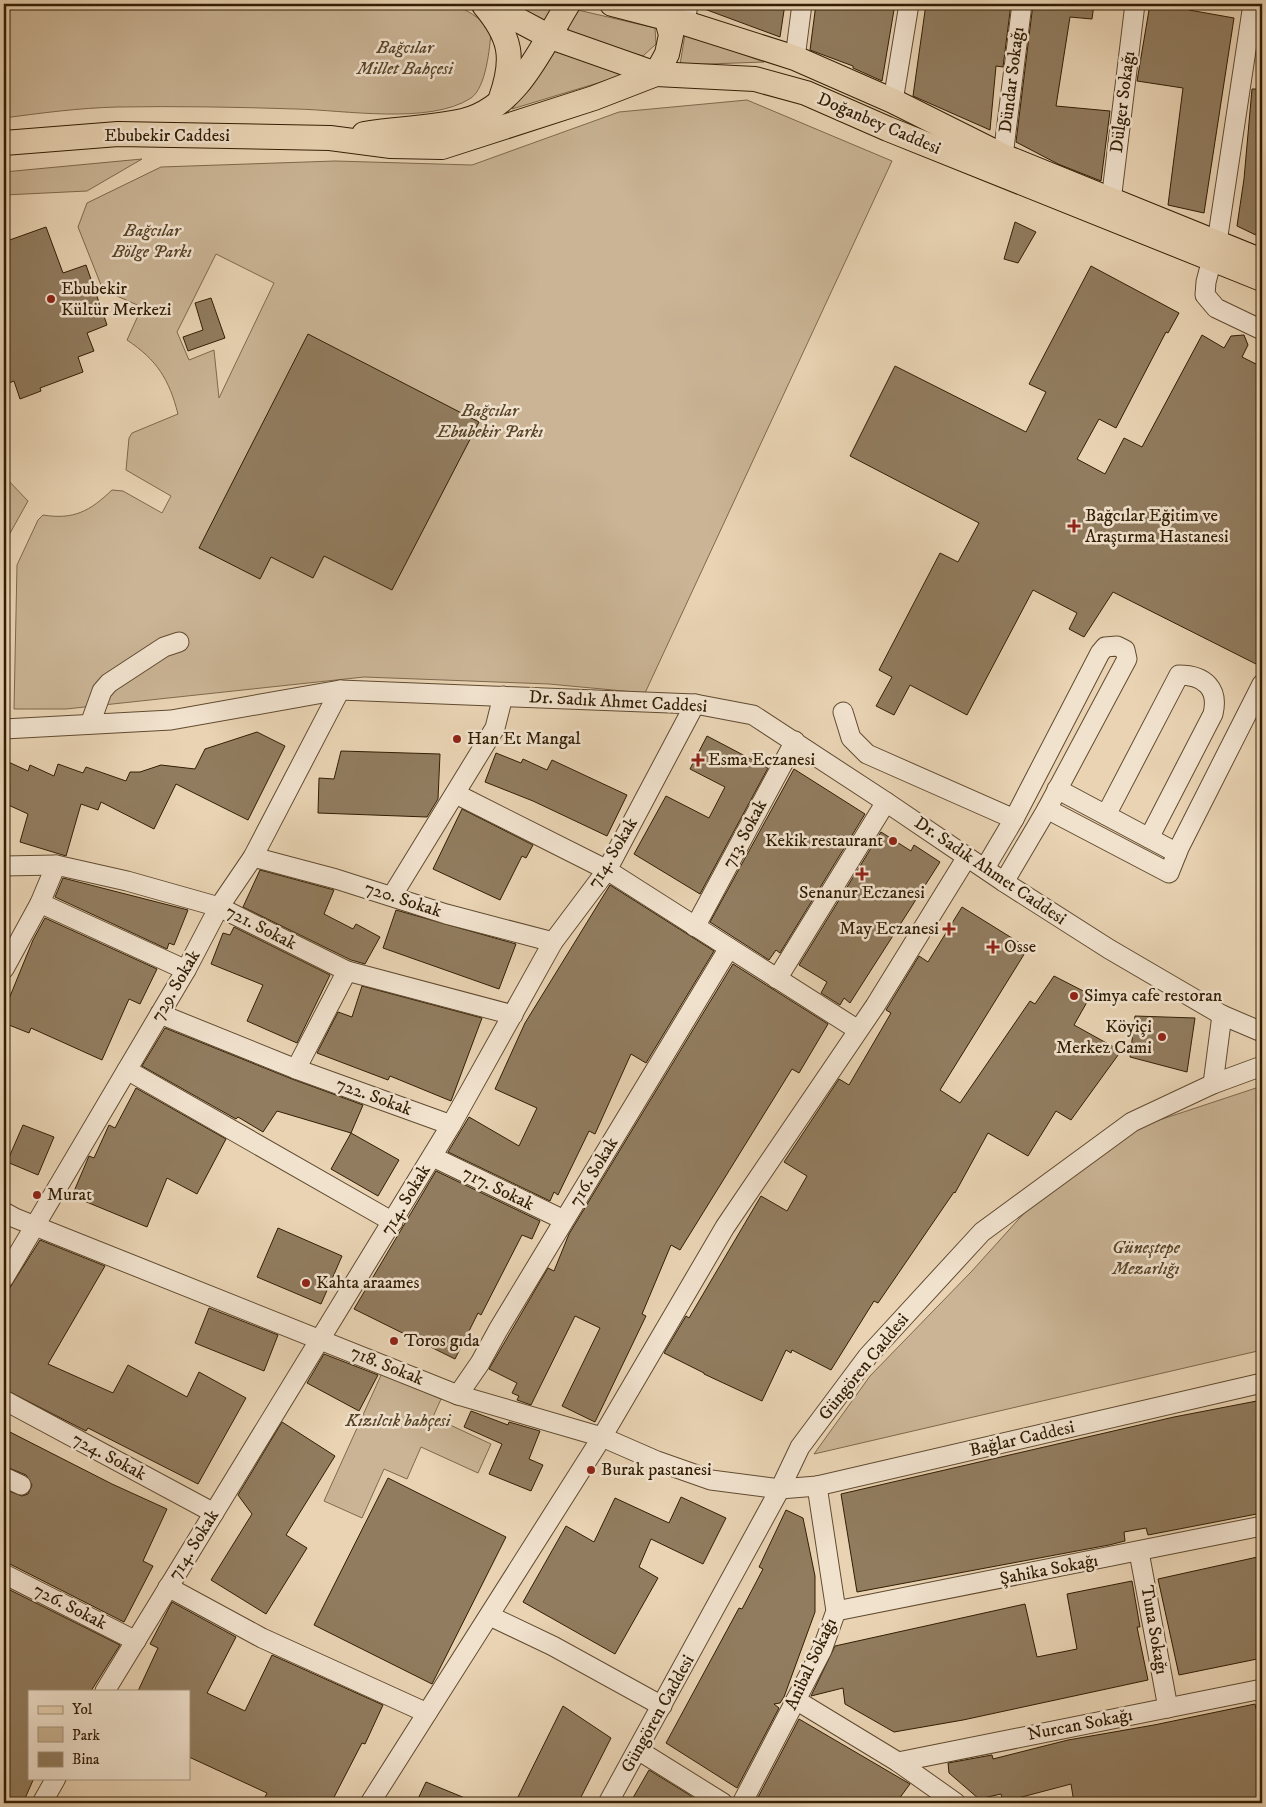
<svg xmlns="http://www.w3.org/2000/svg" width="1266" height="1807" font-family="'IM FELL DW Pica',serif">
<rect width="100%" height="100%" fill="#e9d3b3"/>
<filter id="stains"><feTurbulence type="fractalNoise" baseFrequency=".004" numOctaves="4"/><feColorMatrix values="0 0 0 0 .2 0 0 0 0 .09 0 0 0 0 .02 0 0 0 .5 -.17"/></filter>
<radialGradient id="worn" r=".72"><stop offset=".6" stop-color="#630" stop-opacity="0"/><stop offset="1" stop-color="#630" stop-opacity=".3"/></radialGradient>
<g fill="#cab495" stroke="#7e694c" fill-rule="evenodd">
<path d="M4,4H451C468,10 479,17 491,31C490,47 486,88 471,98C430,125 344,110 296,109C236,107 176,106 117,107C79,108 41,113 4,118Z"/>
<path d="M516,4H555L545,23Z"/>
<path d="M578,10L655,28L656,44L643,56L570,35L568,27Z"/>
<path d="M685,34L764,62L680,65Z"/>
<path d="M555,51L624,75L512,109L536,79Z"/>
<path d="M747,100L892,161L645,693L549,684L364,677L66,709H14L17,565L38,520L43,515C74,520 90,511 112,490L123,491L162,513L171,496L126,470L129,438L132,433L178,414C169,379 157,360 127,340L142,307L103,290L78,227L87,203L161,167L335,161L472,165L619,112ZM216,254L274,283L219,398L214,350L189,360L177,332Z"/>
<path d="M142,159L87,191L4,195V172Z"/>
<path d="M4,476L28,501L4,544Z"/>
<path d="M1262,1086V1350L814,1454L870,1376L971,1272L1036,1200L1117,1134Z"/>
<path d="M382,1373L441,1399L433,1417L491,1444L478,1473L421,1447L407,1479L384,1469L362,1518L324,1501Z"/>
</g>
<g fill="#917c5f" stroke="#321e04">
<path d="M699,4H785L780,37L699,7Z"/>
<path d="M816,4H895L882,81L853,68V66L810,50Z"/>
<path d="M926,4H1011L1003,67L996,66L990,130L913,96Z"/>
<path d="M1033,4H1094L1092,19L1070,17L1056,106L1110,111L1101,181L1058,164L1016,142Z"/>
<path d="M1150,4L1190,6L1189,10L1234,18L1204,213L1168,205L1183,88L1137,81Z"/>
<path d="M1252,89H1262V238L1237,226L1244,179Z"/>
<path d="M1015,222L1036,232L1018,263L1004,259Z"/>
<path d="M46,227L63,273L86,265L107,325L87,333L94,351L78,357L83,372L40,388L41,391L20,399L14,381L4,385V242Z"/>
<path d="M1091,266L1179,313L1168,333L1166,332L1116,428L1099,419L1077,459L1105,474L1124,438L1142,447L1202,335L1224,348L1231,336L1244,335L1248,345L1242,357L1262,367V656L1258,665L1113,592L1084,637L1069,629L1077,613L1033,590L967,715L910,685L894,715L876,706L892,677L879,670L940,553L958,562L979,523L850,456L895,366L1026,432L1046,392L1029,384Z"/>
<path d="M211,298L225,338L188,351L183,337L203,330L195,303Z"/>
<path d="M308,334L479,422L392,590L324,556L313,578L271,557L260,579L199,548Z"/>
<path d="M257,732L285,746L248,820L176,784L154,829L101,802L98,810L81,804L66,856L20,842L28,814L4,803V760L28,771L30,765L54,776L58,764L83,773L86,767L126,781L130,772H140L161,765L195,769L205,749Z"/>
<path d="M707,736L768,768L700,894L634,854L666,796L709,818L725,787L690,769Z"/>
<path d="M341,751L440,754L438,799L427,817L318,813L319,778L334,779Z"/>
<path d="M496,753L521,763L523,759L547,770L552,760L627,795L607,836L533,801L485,782Z"/>
<path d="M794,769L865,814L780,953L776,950L769,960L710,922Z"/>
<path d="M462,809L533,845L526,858L522,856L500,900L433,869Z"/>
<path d="M881,832L911,851L914,845L940,862L850,1003L844,998L840,1005L821,993L827,982L799,965Z"/>
<path d="M260,870L334,890L324,914L353,929L356,924L380,937L365,964L351,960L243,907Z"/>
<path d="M63,878L188,910L174,945L169,943L167,949L55,897Z"/>
<path d="M610,885L714,951L646,1063L631,1054L595,1134L589,1131L558,1195L554,1192L550,1201L448,1152L469,1117L519,1146L537,1108L495,1089L525,1023Z"/>
<path d="M962,907L1028,948L940,1090L960,1103L1030,1001L1035,1004L1054,976L1091,995L1074,1025L1121,1051L1071,1120L1056,1111L1028,1156L988,1133L955,1193L954,1192L878,1303L874,1301L831,1370L792,1350L791,1353L786,1350L762,1401L704,1374V1373L664,1353L686,1316L689,1318L761,1196L787,1211L807,1176L784,1162L839,1079L849,1085L891,1013L886,1010L919,956L928,962Z"/>
<path d="M396,910L516,944L499,989L383,948Z"/>
<path d="M45,918L157,969L140,1004L129,999L102,1060L31,1028L29,1033L4,1023V1011L33,940Z"/>
<path d="M234,927L330,975L297,1043L247,1021L263,985L211,964L223,933L230,935Z"/>
<path d="M733,964L828,1024L799,1073L792,1069L680,1250L671,1245L642,1314L646,1316L595,1422L562,1406L600,1328L575,1316L531,1405L517,1400L519,1396L512,1393L517,1383L489,1369L548,1268L554,1271L569,1234Z"/>
<path d="M362,986L482,1018L451,1101L390,1076L388,1080L317,1053L338,1012L352,1017Z"/>
<path d="M1135,1016L1195,1018L1187,1072L1130,1057Z"/>
<path d="M165,1028L292,1079L363,1105L351,1133L277,1111L263,1132L238,1117L236,1119L142,1066Z"/>
<path d="M136,1088L226,1139L197,1194L167,1178L147,1227L72,1196L89,1156L94,1158L109,1125L115,1128Z"/>
<path d="M23,1125L54,1137L38,1175L7,1162Z"/>
<path d="M351,1133L399,1160L378,1196L331,1169Z"/>
<path d="M436,1171L540,1221L532,1239L522,1235L481,1315L478,1313L455,1359L354,1309Z"/>
<path d="M278,1228L342,1256L321,1304L257,1277Z"/>
<path d="M40,1240L105,1266L48,1364L113,1393L128,1365L187,1397L199,1372L246,1398L198,1484L88,1428L86,1431L4,1389V1297Z"/>
<path d="M209,1308L278,1335L264,1371L195,1343Z"/>
<path d="M324,1354L378,1375L359,1411L307,1383Z"/>
<path d="M1262,1400V1513L1148,1535L1146,1528L1124,1532L1125,1541L1109,1545L857,1592L841,1494L1174,1417Z"/>
<path d="M471,1411L508,1425L509,1422L540,1431L529,1459L543,1465L531,1491L489,1474L502,1444L464,1427Z"/>
<path d="M282,1422L335,1456L286,1535L307,1548L266,1614L211,1580L252,1514L238,1495Z"/>
<path d="M4,1429L112,1484L167,1509L143,1561L153,1566L124,1622L4,1561V1489L22,1496L28,1494L32,1485L26,1475L4,1466Z"/>
<path d="M388,1478L506,1537L432,1684L314,1625Z"/>
<path d="M681,1497L726,1518L703,1564L651,1539L639,1567L658,1578L615,1654L523,1602L566,1526L594,1542L615,1498L669,1523Z"/>
<path d="M786,1510L803,1518L815,1576V1612L784,1697L780,1703L774,1704L779,1708L737,1788L666,1743L739,1608L742,1609L763,1569L759,1567Z"/>
<path d="M1262,1556V1658L1179,1675L1158,1579Z"/>
<path d="M1132,1581L1140,1627H1137L1148,1680L963,1720L894,1732L845,1704L843,1688L811,1696L835,1646L1025,1604L1037,1657L1077,1649L1067,1594Z"/>
<path d="M10,1590L120,1645L91,1691H29V1778H34L23,1803H4V1604Z"/>
<path d="M172,1602L236,1637L207,1693L245,1711L272,1655L383,1705L365,1744L362,1743L331,1803H262L267,1793L189,1757V1691H138L158,1648L150,1644Z"/>
<path d="M1255,1704L1262,1736V1800L1246,1803H1074L1071,1784L1003,1802L1001,1794L979,1799L949,1773L948,1763L992,1755L993,1759L1068,1740L1154,1725Z"/>
<path d="M563,1706L611,1738L578,1803H515Z"/>
<path d="M799,1719L910,1784L896,1803H755Z"/>
<path d="M649,1770L688,1794L700,1803H630Z"/>
<path d="M426,1782L477,1803H416Z"/>
</g>
<g fill="none" stroke-linecap="round" stroke-linejoin="round">
<defs>
<g id="minor">
<path d="M685,23L688,4"/>
<path d="M795,58L802,4"/>
<path d="M893,101L909,4"/>
<path d="M1003,156L1022,4"/>
<path d="M1111,201L1135,4"/>
<path d="M1217,242L1253,4"/>
<path d="M1212,259L1206,282L1205,295L1216,308L1262,330"/>
<path d="M843,712L851,738L867,754L1014,819"/>
<path d="M90,724L102,691L109,683L164,647L179,642"/>
<path d="M4,729L171,720L340,690L695,704L753,715L886,802L1004,882L1109,949L1222,1015L1262,1032"/>
<path d="M1057,789L1177,853"/>
<path d="M460,796L607,870L858,1030"/>
<path d="M1047,809L1169,873L1179,848L1262,684"/>
<path d="M1106,815L1179,675C1205,675 1219,689 1213,714L1149,838"/>
<path d="M253,857L336,879L446,914L553,942"/>
<path d="M4,866L56,865L127,881L219,907L347,971L513,1015"/>
<path d="M985,868L1014,819L1100,653L1105,647L1117,646L1125,650L1127,659L1047,809L1004,882"/>
<path d="M392,896L495,728L503,696"/>
<path d="M40,903L186,970"/>
<path d="M695,927L795,741"/>
<path d="M4,969L40,903L56,865"/>
<path d="M777,979L886,802"/>
<path d="M160,1014L296,1069L451,1125"/>
<path d="M296,1069L347,971"/>
<path d="M127,1070L393,1222"/>
<path d="M1213,1084L1222,1015"/>
<path d="M433,1157L564,1220"/>
<path d="M4,1212L15,1218L458,1395L602,1437L657,1461L711,1480L780,1489L817,1486L1262,1383"/>
<path d="M4,1278L186,970L219,907L253,857L340,690"/>
<path d="M458,1395L480,1363L498,1330L729,948"/>
<path d="M4,1400L214,1513"/>
<path d="M4,1477L21,1485"/>
<path d="M1139,1552L1168,1708"/>
<path d="M4,1574L136,1641"/>
<path d="M168,1587L262,1638L427,1713"/>
<path d="M836,1611L1262,1526"/>
<path d="M490,1616L553,1646L662,1706"/>
<path d="M105,1691L451,1125L553,942L607,870L695,704"/>
<path d="M796,1700L898,1762L956,1803"/>
<path d="M638,1750L723,1803"/>
<path d="M898,1762L1262,1689"/>
<path d="M42,1803L56,1778"/>
<path d="M370,1803L602,1437L725,1227L875,1006L967,857"/>
<path d="M608,1803L780,1489L800,1447L868,1356L982,1232L1132,1122L1213,1084L1262,1066"/>
<path d="M742,1803L822,1650L836,1611L817,1486"/>
</g>
<g id="major">
<path d="M488,4L548,36L656,74L755,79L806,93L888,129L1262,279"/>
<path d="M612,4L685,23L795,58L893,101L1003,156L1262,261"/>
<path d="M484,5C511,37 515,58 501,98"/>
<path d="M364,134C396,129 431,128 463,121C517,108 542,46 568,4"/>
<path d="M4,143L118,134L330,138L391,146L442,147L594,98L656,74L667,54L671,35L667,20"/>
</g>
</defs>
<use href="#minor" stroke="#604b30" stroke-width="21"/>
<use href="#major" stroke="#321e04" stroke-width="26"/>
<use href="#minor" stroke="#f1e2ce" stroke-width="19"/>
<use href="#major" stroke="#e9d3b3" stroke-width="24"/>
</g>
<g fill="#8f2418" stroke="#f1e2ce" stroke-width="2">
<circle cx="51" cy="299" r="5"/>
<path d="M1071.5 518.5h5v5h5v5h-5v5h-5v-5h-5v-5h5z"/>
<circle cx="457" cy="739" r="5"/>
<path d="M695.5 752.5h5v5h5v5h-5v5h-5v-5h-5v-5h5z"/>
<circle cx="893" cy="841" r="5"/>
<path d="M859.5 866.5h5v5h5v5h-5v5h-5v-5h-5v-5h5z"/>
<path d="M946.5 921.5h5v5h5v5h-5v5h-5v-5h-5v-5h5z"/>
<path d="M990.5 939.5h5v5h5v5h-5v5h-5v-5h-5v-5h5z"/>
<circle cx="1074" cy="996" r="5"/>
<circle cx="1162" cy="1037" r="5"/>
<circle cx="37" cy="1195" r="5"/>
<circle cx="306" cy="1283" r="5"/>
<circle cx="394" cy="1341" r="5"/>
<circle cx="591" cy="1470" r="5"/>
</g>
<g text-anchor="middle" dominant-baseline="central" stroke-width="5" stroke-linejoin="round" paint-order="stroke">
<g font-size="18" font-style="italic" fill="#584428" stroke="#f1e2ce">
<text x="405" y="48">Bağcılar<tspan x="405" dy="21">Millet Bahçesi</tspan></text>
<text x="152" y="231">Bağcılar<tspan x="152" dy="21">Bölge Parkı</tspan></text>
<text x="490" y="411">Bağcılar<tspan x="490" dy="21">Ebubekir Parkı</tspan></text>
<text x="1146" y="1248">Güneştepe<tspan x="1146" dy="21">Mezarlığı</tspan></text>
<text x="398" y="1421">Kızılcık bahçesi</text>
</g>
<g font-size="18" fill="#321e04" stroke="#f1e2ce">
<text transform="translate(1012 80) rotate(-83)">Dündar Sokağı</text>
<text transform="translate(1123 102) rotate(-83)">Dülger Sokağı</text>
<text transform="translate(879 124) rotate(23)">Doğanbey Caddesi</text>
<text x="167" y="136">Ebubekir Caddesi</text>
<text transform="translate(618 702) rotate(3)">Dr. Sadık Ahmet Caddesi</text>
<text transform="translate(745 834) rotate(-62)">713. Sokak</text>
<text transform="translate(613 853) rotate(-59)">714. Sokak</text>
<text transform="translate(990 871) rotate(34)">Dr. Sadık Ahmet Caddesi</text>
<text transform="translate(403 900) rotate(18)">720. Sokak</text>
<text transform="translate(261 928) rotate(27)">721. Sokak</text>
<text transform="translate(176 986) rotate(-60)">729. Sokak</text>
<text transform="translate(374 1097) rotate(20)">722. Sokak</text>
<text transform="translate(594 1172) rotate(-59)">716. Sokak</text>
<text transform="translate(498 1189) rotate(26)">717. Sokak</text>
<text transform="translate(406 1200) rotate(-59)">714. Sokak</text>
<text transform="translate(387 1366) rotate(22)">718. Sokak</text>
<text transform="translate(864 1367) rotate(-51)">Güngören Caddesi</text>
<text transform="translate(1022 1439) rotate(-13)">Bağlar Caddesi</text>
<text transform="translate(109 1457) rotate(28)">724. Sokak</text>
<text transform="translate(194 1545) rotate(-58)">714. Sokak</text>
<text transform="translate(1049 1570) rotate(-11)">Şahika Sokağı</text>
<text transform="translate(70 1607) rotate(27)">726. Sokak</text>
<text transform="translate(1154 1630) rotate(80)">Tuna Sokağı</text>
<text transform="translate(811 1664) rotate(-65)">Anibal Sokağı</text>
<text transform="translate(658 1714) rotate(-61)">Güngören Caddesi</text>
<text transform="translate(1080 1725) rotate(-11)">Nurcan Sokağı</text>
</g>
<g font-size="18" fill="#321e04" stroke="#f1e2ce" text-anchor="start">
<text x="61" y="289">Ebubekir<tspan x="61" dy="21">Kültür Merkezi</tspan></text>
<text x="1085" y="516">Bağcılar Eğitim ve<tspan x="1085" dy="21">Araştırma Hastanesi</tspan></text>
<text x="467" y="739">Han Et Mangal</text>
<text x="708" y="760">Esma Eczanesi</text>
<text x="883" y="841" text-anchor="end">Kekik restaurant</text>
<text x="862" y="893" text-anchor="middle">Senanur Eczanesi</text>
<text x="939" y="929" text-anchor="end">May Eczanesi</text>
<text x="1004" y="947">Osse</text>
<text x="1084" y="996">Simya cafe restoran</text>
<text x="1152" y="1027" text-anchor="end">Köyiçi<tspan x="1152" dy="21">Merkez Cami</tspan></text>
<text x="47" y="1195">Murat</text>
<text x="316" y="1283">Kahta araames</text>
<text x="404" y="1341">Toros gıda</text>
<text x="601" y="1470">Burak pastanesi</text>
</g>
</g>
<rect width="1266" height="1807" fill="none" stroke="#e9d3b3" stroke-width="20"/>
<rect x="5" y="5" width="1256" height="1797" fill="none" stroke="#321e04" stroke-width="2.5"/>
<rect x="10" y="10" width="1246" height="1787" fill="none" stroke="#321e04"/>
<rect x="28" y="1690" width="162" height="90" fill="#f1e2ce" stroke="#a5947d"/>
<rect x="38" y="1706" width="25" height="8" fill="#e9d3b3" stroke="#a5947d"/>
<text x="72" y="1714" font-size="15" fill="#321e04">Yol</text>
<rect x="38" y="1727" width="25" height="15" fill="#cab495" stroke="#a5947d"/>
<text x="72" y="1740" font-size="15" fill="#321e04">Park</text>
<rect x="38" y="1752" width="25" height="15" fill="#917c5f" stroke="#a5947d"/>
<text x="72" y="1764" font-size="15" fill="#321e04">Bina</text>
<rect width="100%" height="100%" filter="url(#stains)"/>
<rect width="100%" height="100%" fill="url(#worn)"/>
</svg>
